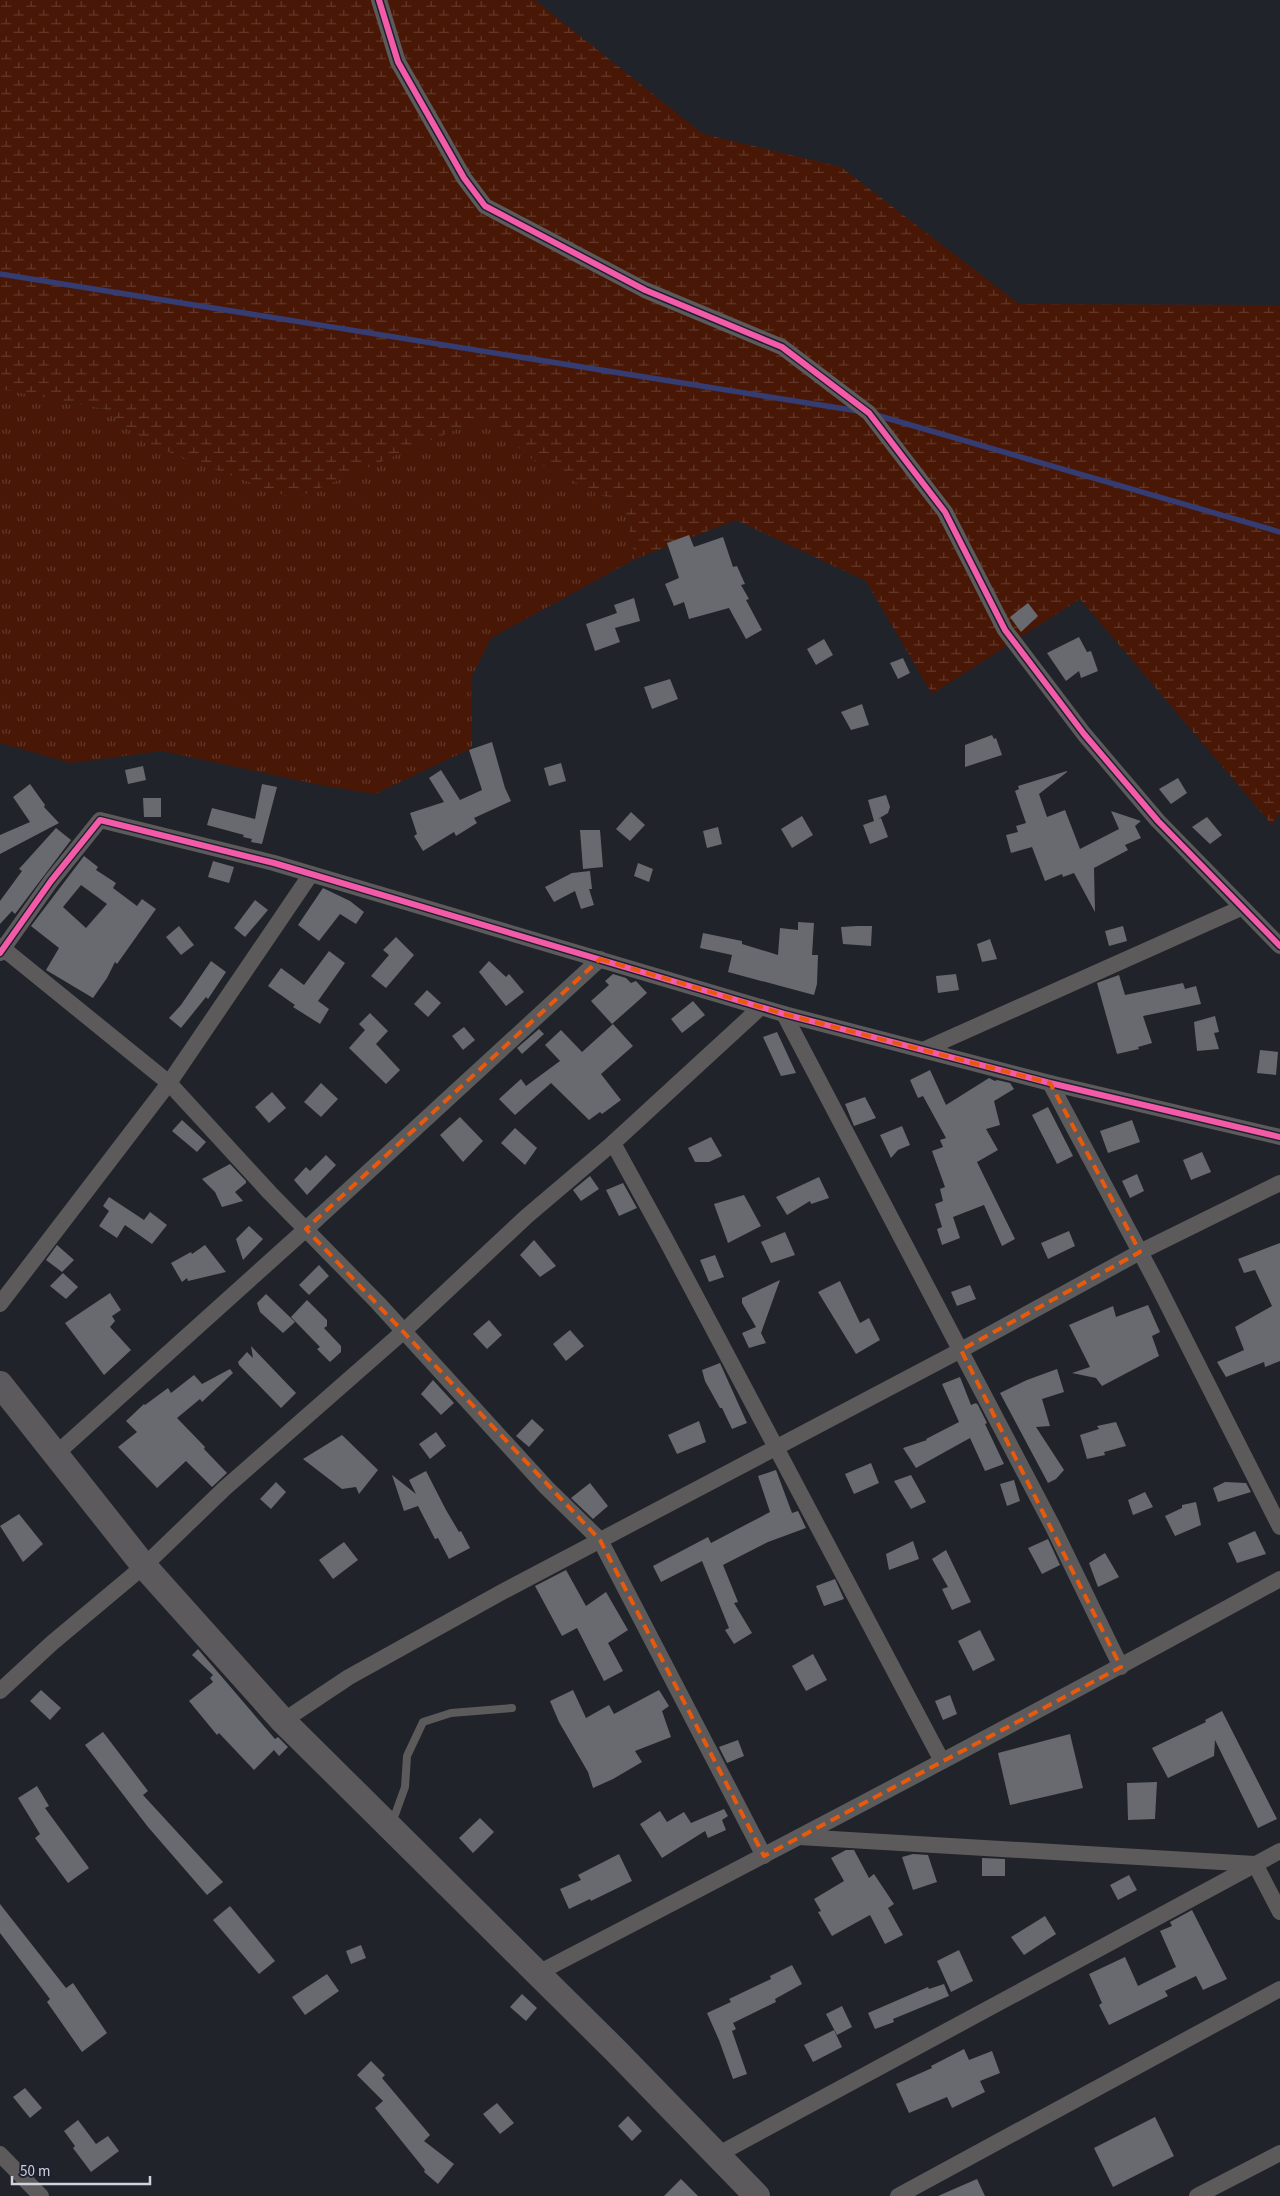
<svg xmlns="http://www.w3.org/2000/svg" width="1280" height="2196" font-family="'Source Sans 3',sans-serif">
<defs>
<pattern id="grass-tufts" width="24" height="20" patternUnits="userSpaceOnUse" patternTransform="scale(1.25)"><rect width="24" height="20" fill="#491706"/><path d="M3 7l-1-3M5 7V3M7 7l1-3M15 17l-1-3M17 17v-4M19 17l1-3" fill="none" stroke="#62382a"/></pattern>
<pattern id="wetland-marsh" width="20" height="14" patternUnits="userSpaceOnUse" patternTransform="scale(1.25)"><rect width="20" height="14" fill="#491706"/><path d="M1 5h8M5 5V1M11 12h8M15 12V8" fill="none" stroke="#62382a"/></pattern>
</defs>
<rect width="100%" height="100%" fill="#21232a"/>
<path fill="url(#grass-tufts)" d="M0,389L105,409L145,443L294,498L483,418L533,460L602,496L623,498L635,559L491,638L471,678L472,748L375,794L320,785L162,751L71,763L0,743Z"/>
<path fill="url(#wetland-marsh)" d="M0,0H535L703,134L841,167L1019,304L1280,305V812L1272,825L1080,599L932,694L866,581L736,520L635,559L623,498L602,496L533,460L483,418L294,499L145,443L105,409L0,389Z"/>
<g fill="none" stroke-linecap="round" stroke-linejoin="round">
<g stroke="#343c71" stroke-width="5.5">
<path d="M0,274L858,411"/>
<path d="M876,415L1280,532"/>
</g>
</g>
<g fill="#686a70" fill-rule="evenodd">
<path d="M689,535L694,547L723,537L733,567L737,566L745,584L741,585L749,599L746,600L762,630L746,639L729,608L689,619L684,602L674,606L665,584L679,578L667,543Z"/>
<path d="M634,598L640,621L615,628L620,642L595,651L586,624L617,613L614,605Z"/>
<path d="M1028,603L1038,616L1021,632L1010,617Z"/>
<path d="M1079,637L1087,652L1091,651L1098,671L1081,678L1079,671L1066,681L1047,653Z"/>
<path d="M824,639L833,655L816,665L807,649Z"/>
<path d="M903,658L910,673L898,679L890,663Z"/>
<path d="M670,679L678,699L652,709L644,687Z"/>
<path d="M862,704L869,725L851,730L841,712Z"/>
<path d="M992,735L994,739L996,738L1002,755L965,767V745Z"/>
<path d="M492,742L505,788L511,801L474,818L477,823L456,836L454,832L423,851L414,836L417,834L410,813L444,802L429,778L441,770L460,800L482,790L469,750Z"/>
<path d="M561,763L566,781L549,786L544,768Z"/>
<path d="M143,766L146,780L128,784L125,770Z"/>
<path d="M1067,771V772L1039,794L1047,817L1065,810L1080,849L1119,829L1111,811L1141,821L1135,826L1141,838L1125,845L1128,850L1094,868L1095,912L1074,873L1063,877L1062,874L1045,881L1032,847L1011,853L1006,835L1018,832L1016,826L1026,823L1015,791L1019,789L1018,786Z"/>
<path d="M1178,778L1187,793L1171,804L1159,789Z"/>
<path d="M30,784L45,805L44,807L59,823L0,854V835L30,822L13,797Z"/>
<path d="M262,784L277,787L262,844L251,842L252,839L243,837L244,835L207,825L212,808L255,819Z"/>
<path d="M886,795L890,807L888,813L878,819L881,818L888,837L870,844L863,825L874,821L868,800Z"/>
<path d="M143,798H161V817H144Z"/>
<path d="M631,812L645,825L630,841L616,829Z"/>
<path d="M802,816L813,835L792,848L781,829Z"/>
<path d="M1207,817L1222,835L1210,844L1192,827Z"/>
<path d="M718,827L722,844L707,848L703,831Z"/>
<path d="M56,828L71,840L15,914L12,911L0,924V901L22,871L19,869Z"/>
<path d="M580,830H600L603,867L583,869Z"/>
<path d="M84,856L98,867L96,870L116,883L113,888L137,906L142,899L156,909L117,964L115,962L107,978L93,998L46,970L59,948L31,926ZM81,885L107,904L86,928L63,907Z"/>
<path d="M213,861L234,867L229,883L208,877Z"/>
<path d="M638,863L653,869L649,882L634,876Z"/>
<path d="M590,871L592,889H589L594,905L581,909L575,891L554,902L545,887L572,873Z"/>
<path d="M323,888L350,901L364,912L356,924L340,914L319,941L298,925Z"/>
<path d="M255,900L268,910L245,937L234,928Z"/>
<path d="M798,922L814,923L812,955H818L817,984L814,995L728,972L732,955L700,948L703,933L742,941V944L778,955L780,928L798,930Z"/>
<path d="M179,926L194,945L181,955L166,937Z"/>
<path d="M857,926H872L871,946L843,944L841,927Z"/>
<path d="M1123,926L1127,941L1109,946L1105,931Z"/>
<path d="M396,937L414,955L386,988L371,976L389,955L383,950Z"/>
<path d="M990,939L997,959L982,962L977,944Z"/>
<path d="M329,951L345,963L318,1001L329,1009L320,1024L293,1007L295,1005L268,986L281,968L304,985Z"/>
<path d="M211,961L226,972L208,999L206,997L181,1028L169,1018L181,1005Z"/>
<path d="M489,961L506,977L509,974L524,992L506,1006L479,972Z"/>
<path d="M613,974L626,978L631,983L636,981L647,993L612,1024L591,1001L609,985L605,981Z"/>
<path d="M956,974L959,990L938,993L936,976Z"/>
<path d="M1119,975L1125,995L1183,983L1185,989L1196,986L1201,1004L1143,1016L1152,1043L1138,1047L1139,1049L1117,1054L1097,983Z"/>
<path d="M427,990L441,1003L428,1017L414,1004Z"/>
<path d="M693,1001L705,1015L682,1033L671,1019Z"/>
<path d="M370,1013L388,1031L376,1044L400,1070L386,1084L349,1048L365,1030L359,1024Z"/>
<path d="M1215,1016L1219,1032L1214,1033L1219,1049L1197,1051L1194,1022Z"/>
<path d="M613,1024L633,1046L601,1074L621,1100L602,1114L600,1112L589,1120L551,1083L515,1115L499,1099L521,1079L526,1086L560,1061L545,1045L561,1030L582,1052Z"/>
<path d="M464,1027L475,1040L463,1050L452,1036Z"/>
<path d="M539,1029L544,1034L522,1054L517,1048Z"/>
<path d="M777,1032L796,1073L781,1076L763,1037Z"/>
<path d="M1260,1050L1278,1052L1276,1075L1257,1073Z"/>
<path d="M930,1070L946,1105L989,1078L995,1081L997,1080L1010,1083L1014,1089L994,1101L1000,1125L986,1129L998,1150L977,1162L1015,1239L1002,1246L984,1205L953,1217L960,1238L942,1245L937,1229L942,1227L935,1204L943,1201L940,1189L945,1187L932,1151L943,1147L940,1140L946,1138L923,1096L918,1098L910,1080Z"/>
<path d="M321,1083L338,1099L321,1117L304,1102Z"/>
<path d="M272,1092L286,1108L269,1123L255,1107Z"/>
<path d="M865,1097L876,1118L854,1126L845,1104Z"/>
<path d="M1048,1107L1073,1156L1057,1164L1032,1115Z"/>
<path d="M460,1117L483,1141L463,1162L440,1135Z"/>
<path d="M182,1120L206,1142L197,1152L172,1131Z"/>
<path d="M1132,1120L1140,1142L1108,1153L1100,1131Z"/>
<path d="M902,1126L910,1145L898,1150L891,1158L880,1135Z"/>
<path d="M515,1128L537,1148L525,1165L501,1143Z"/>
<path d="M711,1137L722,1156L709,1162H695L688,1148Z"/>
<path d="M1202,1152L1211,1172L1191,1180L1183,1160Z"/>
<path d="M326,1155L336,1165L307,1195L294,1180L306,1167L310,1171Z"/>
<path d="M230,1164L246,1181V1183L235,1192L243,1201L222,1207L215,1192L202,1179Z"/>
<path d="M1137,1174L1144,1191L1130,1198L1122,1181Z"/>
<path d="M590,1176L599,1189L581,1201L573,1190Z"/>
<path d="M819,1177L829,1198L811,1204L810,1201L787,1215L776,1197Z"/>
<path d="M623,1183L637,1208L619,1216L606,1190Z"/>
<path d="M744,1195L761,1226L728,1243L714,1204Z"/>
<path d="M109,1197L144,1220L150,1212L167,1225L152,1244L125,1225L117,1238L99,1226L109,1211L103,1206Z"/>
<path d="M249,1226L263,1239L243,1260L236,1239Z"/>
<path d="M1069,1231L1075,1246L1048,1259L1041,1243Z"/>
<path d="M785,1232L795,1255L771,1263L761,1242Z"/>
<path d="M534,1240L556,1266L540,1277L520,1255Z"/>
<path d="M1280,1243V1361L1265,1367L1264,1362L1226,1377L1217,1362L1244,1350L1235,1327L1272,1306L1255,1270L1244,1273L1238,1259Z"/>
<path d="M57,1245L74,1260L62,1272L46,1260Z"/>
<path d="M205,1245L226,1272L188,1281L187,1278L182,1282L171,1263L191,1252L192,1254Z"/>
<path d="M715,1255L724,1277L709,1282L700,1260Z"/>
<path d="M319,1265L329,1276L309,1295L299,1285Z"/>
<path d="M63,1273L78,1287L66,1299L50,1286Z"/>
<path d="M780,1280L761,1333L766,1343L749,1348L742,1333L756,1327L742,1303V1298Z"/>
<path d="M840,1281L860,1323L869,1318L880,1340L856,1354L818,1292Z"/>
<path d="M970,1285L976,1299L957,1306L951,1292Z"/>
<path d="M110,1293L121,1310L112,1316L115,1321L110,1327L131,1350L104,1375L65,1323Z"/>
<path d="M266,1294L295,1322L283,1333L260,1312L257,1303Z"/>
<path d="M307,1300L327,1320V1326L324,1328L341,1346V1352L330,1362L317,1349L320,1347L291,1317Z"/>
<path d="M1148,1305L1160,1332L1152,1336L1159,1356L1102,1386L1096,1378L1072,1373L1090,1367L1069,1325L1113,1306L1116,1317Z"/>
<path d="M489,1320L502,1335L487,1349L473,1334Z"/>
<path d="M570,1330L584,1346L566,1361L553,1344Z"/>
<path d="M251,1346L296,1393L281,1408L239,1365L238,1362L247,1352L253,1358Z"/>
<path d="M720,1363L747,1423L732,1429L722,1408H720L705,1381L702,1370Z"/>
<path d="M230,1369L233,1373L202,1402L200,1399L177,1418L205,1447L204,1449L227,1473L212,1487L186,1461L157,1488L118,1447L137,1432L126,1421L144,1404L145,1405L168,1388L171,1393L194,1375L202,1384Z"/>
<path d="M1057,1369L1064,1392L1042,1399L1050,1426L1036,1427L1064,1470L1056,1479L1048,1483L1000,1393L1027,1380Z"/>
<path d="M960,1377L971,1405L976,1403L978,1405L987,1423L985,1424L1004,1464L985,1471L970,1438L916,1468L903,1448L927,1440L926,1439L959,1422L942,1384Z"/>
<path d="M433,1380L454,1403L441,1415L421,1394Z"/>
<path d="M532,1419L544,1430L529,1447L516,1436Z"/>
<path d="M699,1421L706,1442L677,1454L668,1435Z"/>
<path d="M1116,1422L1126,1446L1104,1452L1105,1455L1087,1459L1080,1435L1099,1429L1097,1426Z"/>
<path d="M436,1432L446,1446L430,1459L419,1444Z"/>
<path d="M342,1435L378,1470L359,1494L356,1487L342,1489L303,1459Z"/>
<path d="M871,1463L879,1483L854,1494L845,1474Z"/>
<path d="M776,1470L792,1513L798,1511L806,1528L768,1542L723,1565L738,1602L734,1603L752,1633L734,1644L725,1630L729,1628L702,1561L661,1582L653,1566L708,1537L711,1543L770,1512L758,1476Z"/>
<path d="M426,1471L446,1510L459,1532L461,1531L470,1548L449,1559L438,1538L435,1539L418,1506L404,1511L392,1475L416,1494L409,1480Z"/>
<path d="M911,1475L926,1502L911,1509L894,1481Z"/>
<path d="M1014,1480L1020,1501L1007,1506L1000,1484Z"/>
<path d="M276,1482L286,1492L271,1509L260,1499Z"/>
<path d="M1225,1482L1246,1483L1251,1492L1218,1502L1213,1488Z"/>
<path d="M590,1483L608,1506L593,1519L571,1498Z"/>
<path d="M1145,1492L1153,1507L1133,1515L1128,1500Z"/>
<path d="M1196,1502L1201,1525L1175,1536L1165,1516L1182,1508V1505Z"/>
<path d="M19,1514L43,1544L23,1562L0,1526Z"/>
<path d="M1255,1531L1266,1554L1237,1563L1228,1543Z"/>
<path d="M1048,1539L1060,1565L1042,1574L1028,1548Z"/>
<path d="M913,1541L919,1559L889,1570L886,1554Z"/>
<path d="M344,1542L358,1560L333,1579L319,1560Z"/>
<path d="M946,1550L971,1602L952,1610L942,1589L948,1587L932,1559Z"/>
<path d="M1105,1553L1119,1577L1098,1587L1089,1563Z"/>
<path d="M566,1570L586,1606L606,1592L628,1630L608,1643L623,1671L604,1681L577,1628L562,1636L535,1586Z"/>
<path d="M835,1579L844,1599L824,1606L816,1586Z"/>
<path d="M980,1630L995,1660L973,1671L958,1641Z"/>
<path d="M198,1649L275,1739L278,1737L288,1747L279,1756L274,1750L254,1770L219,1733L217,1735L189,1701L213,1682L210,1678L213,1675L192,1655Z"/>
<path d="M813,1654L827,1680L806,1691L792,1666Z"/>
<path d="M41,1690L61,1708L50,1720L30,1701Z"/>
<path d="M573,1690L586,1718L609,1705L614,1714L659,1690L669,1706L662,1711L671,1737L635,1751L642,1762L613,1779L593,1788L588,1772L559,1722L550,1701Z"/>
<path d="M950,1695L957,1714L943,1720L935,1701Z"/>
<path d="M1222,1711L1277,1819L1258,1828L1215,1740L1214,1756L1168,1778L1152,1748L1206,1722L1205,1720Z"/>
<path d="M103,1732L148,1791L143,1795L223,1882L207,1895L148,1827L85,1745Z"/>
<path d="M1070,1734L1083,1788L1010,1805L998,1753Z"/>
<path d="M738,1740L744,1756L727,1763L719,1747Z"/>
<path d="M1157,1782L1155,1819L1128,1820L1127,1783Z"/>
<path d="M37,1786L49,1806L45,1808L89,1868L68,1883L35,1838L40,1834L18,1798Z"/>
<path d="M724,1809L728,1816L722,1820L726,1830L708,1838L705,1831L662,1858L640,1824L660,1811L667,1822L684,1812L691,1823Z"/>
<path d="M480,1818L494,1832L473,1853L459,1838Z"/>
<path d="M846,1850H854L869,1878L874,1874L894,1904L888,1908L903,1935L885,1944L870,1915L832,1936L818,1912L821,1911L814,1899L844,1881L831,1858Z"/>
<path d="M619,1854L632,1881L591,1901L590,1899L569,1909L560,1889L581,1880L578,1875Z"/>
<path d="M913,1854L928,1855L937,1882L913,1890L902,1857Z"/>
<path d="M982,1858L1005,1859V1876H982Z"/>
<path d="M1129,1875L1137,1890L1118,1900L1110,1885Z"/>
<path d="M0,1904L66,1988L73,1983L107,2033L82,2052L47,2002L50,1999L0,1933Z"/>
<path d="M230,1906L275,1961L259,1974L213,1920Z"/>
<path d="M1192,1910L1227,1979L1203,1990L1196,1976L1165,1991L1168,1996L1109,2025L1099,2005L1102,2003L1089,1974L1125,1957L1138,1986L1176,1967L1160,1931L1172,1926L1170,1922Z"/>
<path d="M1045,1916L1056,1934L1024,1955L1011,1937Z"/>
<path d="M361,1945L366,1958L351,1964L346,1951Z"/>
<path d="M959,1950L973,1981L951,1992L937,1961Z"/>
<path d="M792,1965L802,1984L775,1999L776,2002L733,2023L736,2029L732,2031L747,2074L733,2079L719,2040L707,2013L731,2002L729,1999L771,1979L770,1976Z"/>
<path d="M327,1974L339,1991L305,2015L292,1997Z"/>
<path d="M944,1984L949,1996L893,2019L894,2022L875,2029L868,2013L928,1987L929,1989Z"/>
<path d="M522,1994L537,2008L526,2021L510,2007Z"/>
<path d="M842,2006L852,2027L837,2035L826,2014Z"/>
<path d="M834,2030L842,2047L813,2062L804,2045Z"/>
<path d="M964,2049L969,2060L992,2051L1000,2073L980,2081L985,2092L952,2108L947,2097L909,2113L896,2084L932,2068L931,2066Z"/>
<path d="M371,2061L385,2075L382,2078L430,2135L424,2141L454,2164L438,2184L424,2172L425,2170L375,2108L383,2101L357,2075Z"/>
<path d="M25,2088L42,2108L30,2118L13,2097Z"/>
<path d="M497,2103L514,2123L500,2134L483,2114Z"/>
<path d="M628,2116L642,2131L632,2141L618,2126Z"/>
<path d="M1155,2117L1174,2156L1113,2187L1094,2148Z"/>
<path d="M78,2120L96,2144L108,2136L119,2151L91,2172L73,2148L75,2146L64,2131Z"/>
<path d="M681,2179L698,2196H664Z"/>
<path d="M977,2179L985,2196H938Z"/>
</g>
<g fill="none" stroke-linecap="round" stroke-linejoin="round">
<path stroke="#5c5a5a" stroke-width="8" d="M392,1823L405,1787L407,1756L423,1722L451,1713L512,1708"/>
<g stroke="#5c5a5a" stroke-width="16">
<path d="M379,0L398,62L464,178L485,206L645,290L782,347L869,413L945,512L1005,630L1084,734L1158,821L1280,946"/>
<path d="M0,946L169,1083L270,1193L378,1303L546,1487L600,1540L764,1856"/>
<path d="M0,953L51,881L100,820L274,863L784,1014L1050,1083L1280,1137"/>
<path d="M784,1014L1053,1527L1121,1667"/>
<path d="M923,1050L1241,908"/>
<path d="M1050,1083L1155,1280L1280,1527"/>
<path d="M613,1143L665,1238L942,1761"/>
<path d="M0,1304L169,1083L311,874"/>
<path d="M56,1454L306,1229L600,959"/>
<path d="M0,1691L52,1643L144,1566L225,1488L404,1331L527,1216L613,1143L761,1007"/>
<path d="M283,1721L349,1677L502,1592L961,1350L1140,1252L1280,1183"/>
<path d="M799,1837L1255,1864L1280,1912"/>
<path d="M538,1973C787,1844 1035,1714 1280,1579"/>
<path d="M0,2154L41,2196"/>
<path d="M717,2155L1280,1851"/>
<path d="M898,2196L1280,1989"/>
<path d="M1197,2196L1280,2153"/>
</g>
<path stroke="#5c5a5c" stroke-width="26" d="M0,1384L144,1566L283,1721L616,2051L757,2196"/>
<defs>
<g id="cycleway">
<path d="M379,0L398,62L464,178L485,206L645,290L782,347L869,413L945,512L1005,630L1084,734L1158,821L1280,946"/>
<path d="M0,953L51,881L100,820L274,863L784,1014L1050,1083L1280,1137"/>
</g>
</defs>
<use href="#cycleway" stroke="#1d202e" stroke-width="9"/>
<use href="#cycleway" stroke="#f35aa7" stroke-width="6"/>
</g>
<path fill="none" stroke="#e8590c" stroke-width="4" stroke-dasharray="10 6" stroke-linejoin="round" d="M600,959L784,1014L1050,1083L1140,1252L961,1350L1121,1667L764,1856L600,1540L306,1229Z"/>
<path d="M12 2176v8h138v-8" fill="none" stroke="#d0d2dc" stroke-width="2.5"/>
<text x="20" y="2176" font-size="15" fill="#d0d2dc" stroke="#1d202e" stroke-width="4" paint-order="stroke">50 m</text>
</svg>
